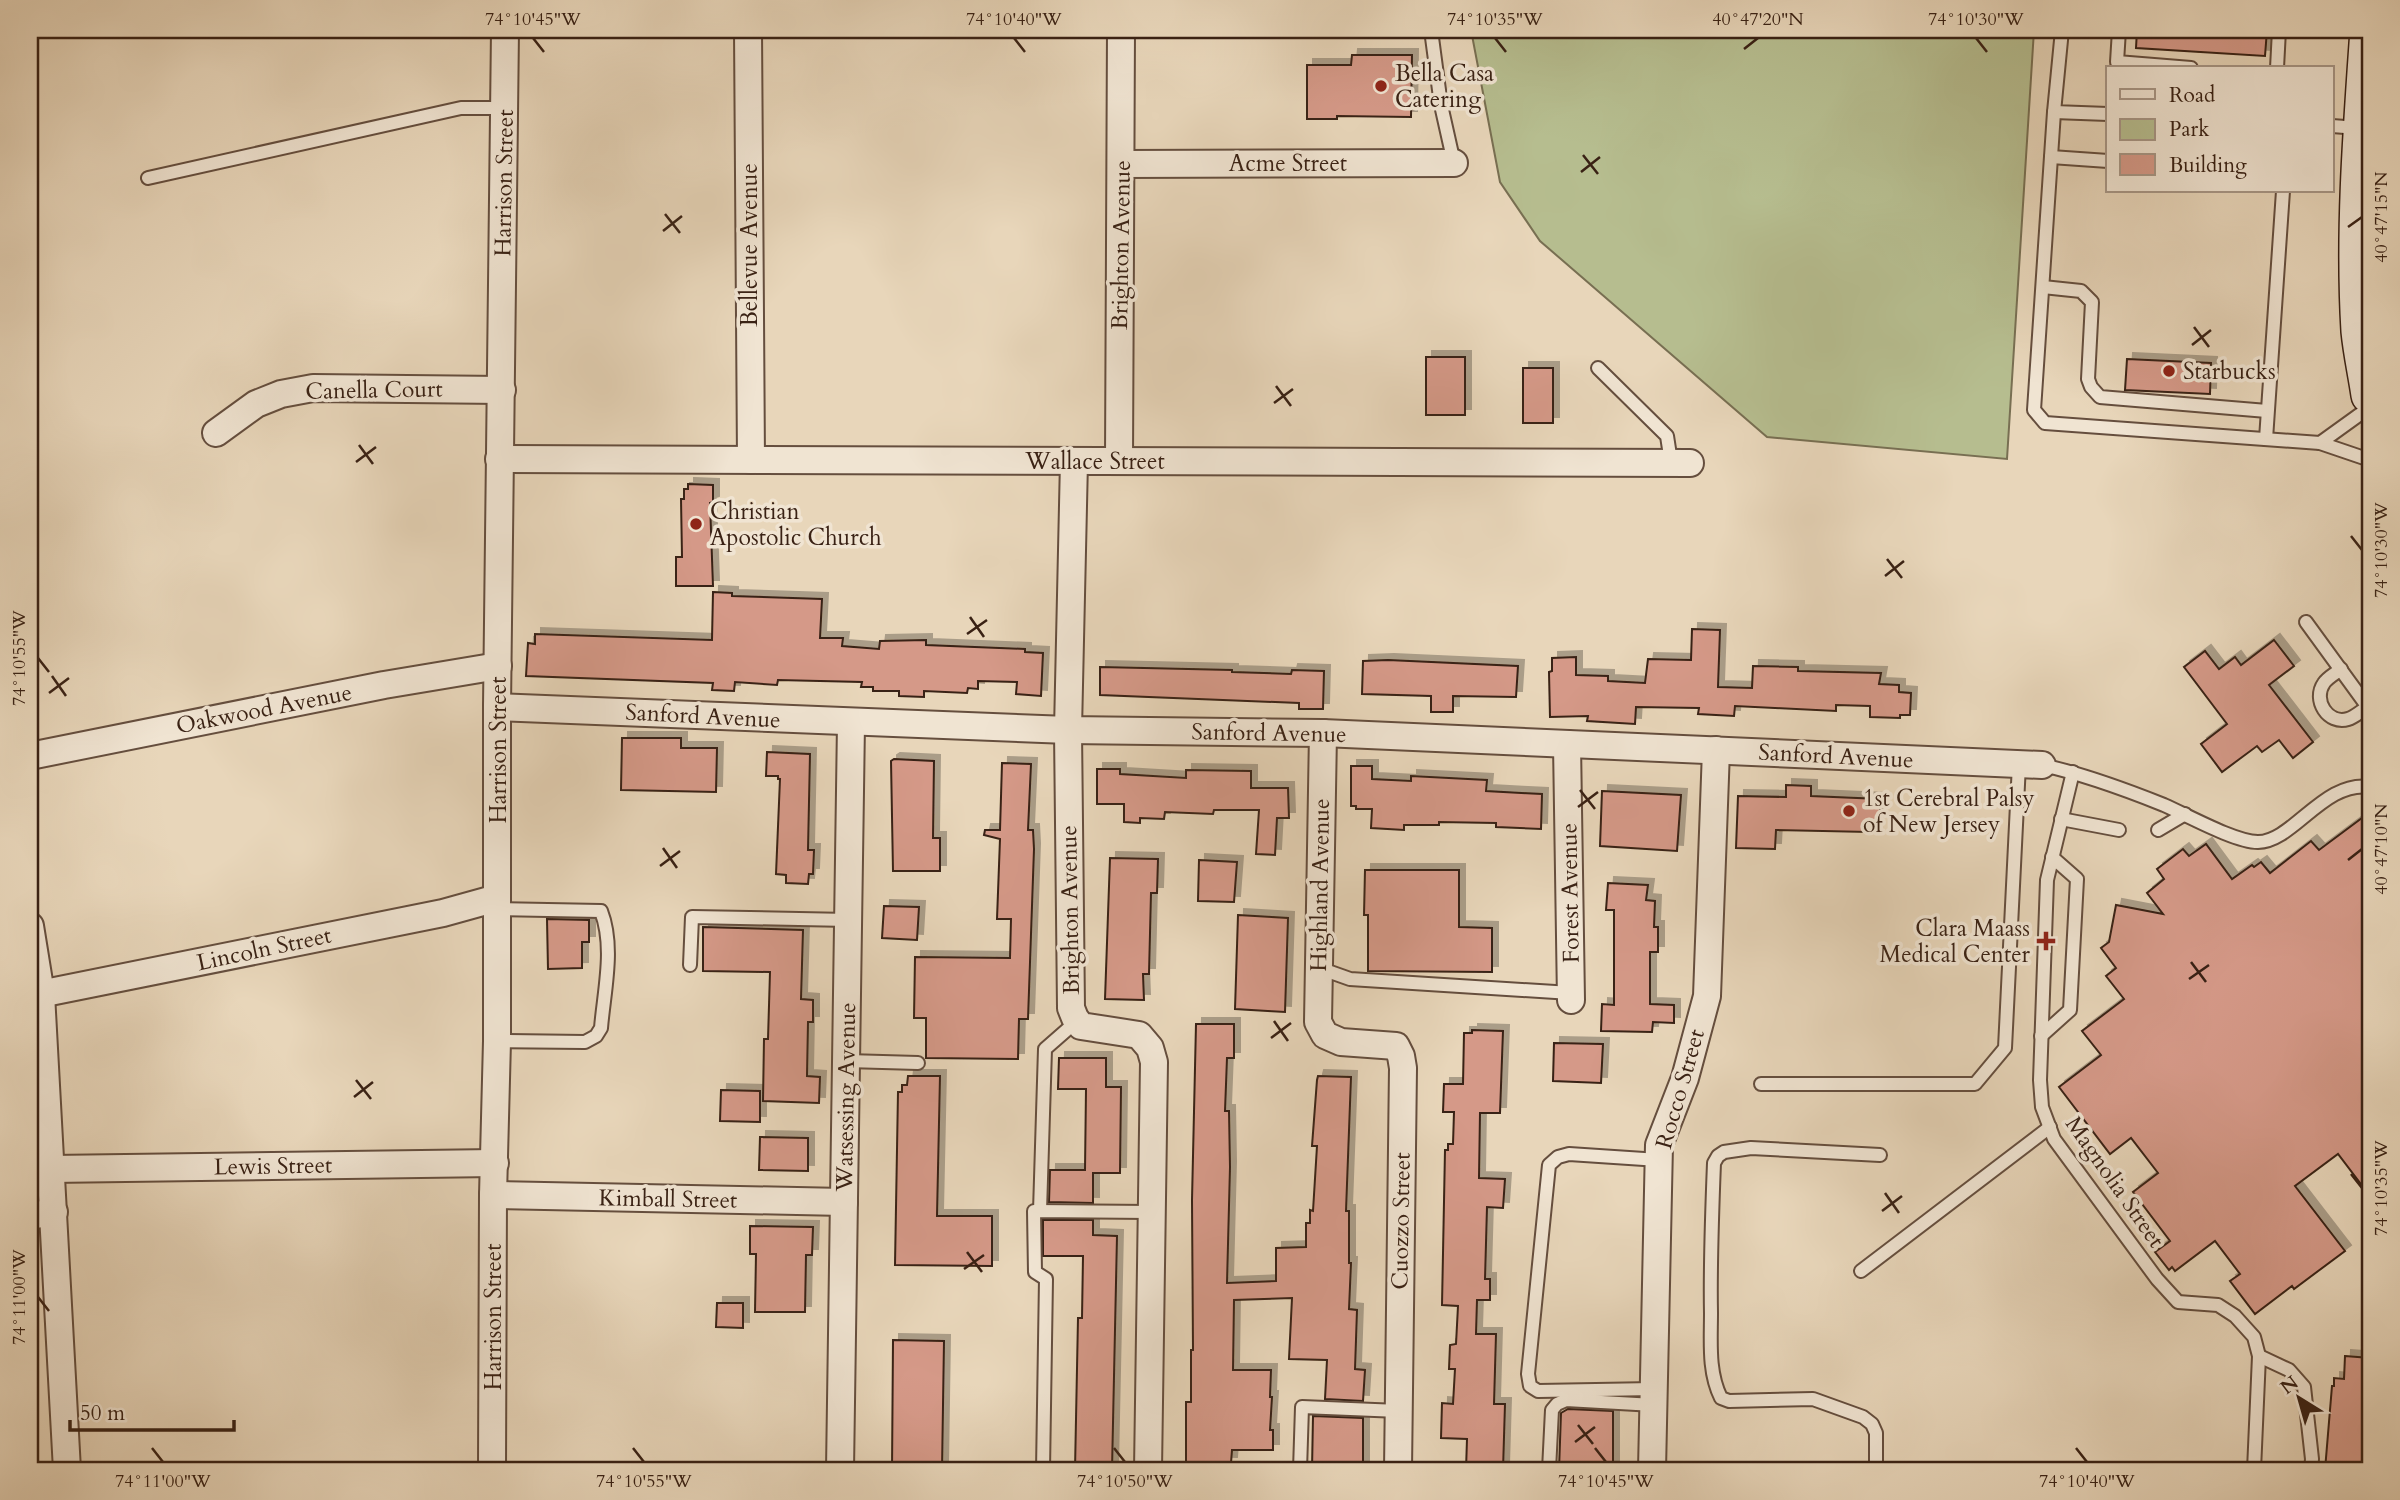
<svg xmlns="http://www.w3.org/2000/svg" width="2400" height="1500" font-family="Cardo,serif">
<defs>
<filter id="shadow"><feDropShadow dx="6" dy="-6" stdDeviation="0" flood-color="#0004"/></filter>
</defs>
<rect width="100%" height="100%" fill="#e8d6ba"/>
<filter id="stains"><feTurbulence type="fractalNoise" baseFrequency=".00286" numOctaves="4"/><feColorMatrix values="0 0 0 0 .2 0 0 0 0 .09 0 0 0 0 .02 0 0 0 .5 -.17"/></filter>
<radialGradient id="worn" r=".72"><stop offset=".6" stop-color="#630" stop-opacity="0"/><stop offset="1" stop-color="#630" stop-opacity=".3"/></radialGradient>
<path fill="#b6bd8f" stroke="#786f52" stroke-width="2" d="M1471,30H2034L2007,459L1767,437L1540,241L1500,182Z"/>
<g fill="#d59988" stroke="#392114" stroke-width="2" filter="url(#shadow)">
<path d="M2137,30H2267L2265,56L2136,48Z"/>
<path d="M1352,55H1412L1411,117L1337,116V119H1307V65H1351Z"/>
<rect x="1426" y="357" width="39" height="58"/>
<path d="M2127,359L2211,363L2210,394L2125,390Z"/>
<rect x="1523" y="368" width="30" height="55"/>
<path d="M688,484L713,485V502L710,503L713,586H676V557H682L681,499H684V489H688Z"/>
<path d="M713,592L732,593V596L822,599L820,638H843L842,646L879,649L880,641L926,640V645L1025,649V652L1043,653L1041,696L1016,694L1017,682L978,681V689L968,688L967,693L924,691V697L899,696V691H873V687H861L862,682L778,680L777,685L735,682L734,691L712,690L713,683L526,676L528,643L535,644V634L712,640Z"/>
<path d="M1692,629L1720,630L1718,687L1752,688L1753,666L1798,667V671L1881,673L1879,684L1899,685V692L1911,693L1910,715H1900V718L1870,717V706L1836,705V711L1735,706L1734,716L1698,714L1699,708L1636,707L1635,724L1587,721L1588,716L1550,717L1549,672L1552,671V658L1576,657V675L1608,676V681L1645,683L1648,659L1691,660Z"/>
<path d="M2274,640L2294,666L2269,685L2313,742L2293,758L2279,740L2262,752L2257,746L2222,772L2201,744L2227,724L2184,667L2205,651L2219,669L2235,657L2241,665Z"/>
<path d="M1388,660L1518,666L1516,697L1453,696V712H1431V696L1362,694L1363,661Z"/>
<path d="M1100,667L1232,670V672L1291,674L1292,670L1324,671L1323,709H1299V703L1100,695Z"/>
<path d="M622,738H681V748H717L716,792L621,790Z"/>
<path d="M767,752L810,754L808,850H814L813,874H809L808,884L786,883V875L776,874L780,779H778V776H766Z"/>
<path d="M894,759L934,761L933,838H940V871H893L891,761Z"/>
<path d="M1002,763L1031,764L1028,830H1033L1034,849L1028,1019H1019L1018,1059L926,1058V1018H914L915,957L1010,958L1011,919H997L1000,839L984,835L985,830H1000Z"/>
<path d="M1351,766H1372V779L1411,781V776L1487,780L1486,791L1542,794L1541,829L1496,827V823L1439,822V825H1404V830L1371,828L1372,809H1356V806H1351Z"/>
<path d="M1097,769H1120V774L1186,778V770L1251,771V788H1288L1289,818H1277L1275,855L1256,854L1259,810H1214L1213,814L1165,812L1164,819L1140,818V823L1124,822V804H1097Z"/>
<path d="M1786,785L1811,786V796L1880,799V823L1869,822V832L1776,830L1775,849L1736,848L1738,796L1786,797Z"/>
<path d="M1602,791L1681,795L1677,851L1600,846Z"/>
<path d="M2370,812V1196L2338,1154L2295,1186L2345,1251L2294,1289L2292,1286L2255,1314L2230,1281L2240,1274L2215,1241L2175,1271L2172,1267L2169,1270L2155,1252L2170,1241L2133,1192L2158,1173L2131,1138L2110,1154L2059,1087L2101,1055L2082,1031L2124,999L2106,976L2116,968L2101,948L2109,942L2116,905L2163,914L2147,893L2164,879L2157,869L2183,849L2189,856L2206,844L2232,879L2252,865L2254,867L2261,862L2270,873L2311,841L2319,850Z"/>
<path d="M1110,858L1158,859L1157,893H1151L1149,974H1143L1144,1000L1105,999Z"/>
<path d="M1199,860L1237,862L1234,902L1198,901Z"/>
<path d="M1365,870H1459V927L1492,928V972L1368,971V915H1364Z"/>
<path d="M1608,883L1648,885L1646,900L1655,901L1654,927H1658V952H1650V1004L1674,1005V1023L1653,1022L1652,1032L1601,1031L1602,1004L1614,1005V910H1606Z"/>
<path d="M884,906L919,907L917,940L882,938Z"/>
<path d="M1238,915L1288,918L1285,1012L1235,1009Z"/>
<path d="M547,919L589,920V942H582V968L548,969Z"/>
<path d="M703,927L803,930L801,999L813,1000V1022H808L807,1076L820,1077L819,1103L763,1101L764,1039H768L770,972L703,971Z"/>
<path d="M1196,1024H1234V1058H1227L1225,1111H1229L1230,1167L1227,1283L1276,1281V1248L1306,1247V1223H1310V1210L1313,1211L1317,1146H1312L1317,1080L1318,1076L1351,1077L1346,1211H1349V1263H1351L1349,1309L1357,1310L1355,1369L1365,1370L1363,1401L1325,1399L1327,1360L1289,1359L1292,1298L1234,1300L1233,1370H1271L1270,1397H1272L1270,1430H1273V1450H1232L1231,1463L1186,1462V1402H1191V1350H1193L1192,1200Z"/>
<path d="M1472,1030L1503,1031L1500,1113H1480L1479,1178L1505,1179L1503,1208L1487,1207L1485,1279H1490V1300H1477L1476,1334H1496L1494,1404H1505L1503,1470H1466L1467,1439L1441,1438L1442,1403L1453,1404L1455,1369H1449L1450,1345L1456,1344L1458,1306L1442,1305L1445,1150H1448V1144H1453L1454,1112H1443L1444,1084H1463L1464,1033H1472Z"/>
<path d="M1554,1043L1603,1044L1601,1083L1553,1081Z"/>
<path d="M1059,1058H1106V1087H1121L1120,1173H1093V1203L1049,1202L1050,1170H1085L1086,1089H1058Z"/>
<path d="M908,1076H940L937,1216H992V1266L895,1265L898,1092H902V1085H907Z"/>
<path d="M721,1090L760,1091V1122L720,1121Z"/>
<path d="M760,1137L808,1138V1171L759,1170Z"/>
<path d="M1043,1220H1093V1235L1117,1236L1112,1470H1075L1078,1318H1082L1083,1256H1043Z"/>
<path d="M750,1226L813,1227L812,1255H806L805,1312H755L756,1254H750Z"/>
<path d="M717,1303H743V1328L716,1327Z"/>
<path d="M893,1340L944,1341L942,1470H892Z"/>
<path d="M2345,1356L2370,1358V1470H2325L2332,1386H2334V1378L2344,1379Z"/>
<path d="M1568,1409L1613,1411V1470H1559L1561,1413Z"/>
<path d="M1313,1416L1363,1418V1470H1312Z"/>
</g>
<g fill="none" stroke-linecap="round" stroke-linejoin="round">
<defs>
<g id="lane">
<path d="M1431,30L1441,105L1454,163"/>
<path d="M2062,30L2054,112L2108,114"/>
<path d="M2119,30L2117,62L2191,68"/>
<path d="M2277,68L2279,30"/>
<path d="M2054,112L2034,410L2045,423L2320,443L2370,460"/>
<path d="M2332,126L2358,128"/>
<path d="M2051,157L2108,161"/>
<path d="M148,178L461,108H505"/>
<path d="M2043,287L2081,291L2092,302L2088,379L2091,387L2100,397L2267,411"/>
<path d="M1598,368L1667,436L1671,462"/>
<path d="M2266,439L2283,191"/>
<path d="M2320,443L2370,407"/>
<path d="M2306,622L2370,710"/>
<path d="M2341,669C2336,673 2327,678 2324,683C2312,700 2328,725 2348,719C2355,717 2362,710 2368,707"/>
<path d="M2042,765C2083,774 2124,789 2164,805C2187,815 2235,842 2258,842C2293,842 2324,780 2370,787"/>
<path d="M2073,772L2047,880L2040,1080L2042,1107L2054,1139L2157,1279L2178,1302L2218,1305L2235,1316L2254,1337L2259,1356L2254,1470"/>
<path d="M2061,819L2119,830"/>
<path d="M2158,830L2185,814"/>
<path d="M497,909L601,911C615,947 604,991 601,1028L596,1036L585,1042L497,1041"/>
<path d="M690,965L692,917L849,920"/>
<path d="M1319,968L1350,979L1571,993"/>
<path d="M2041,1036L2070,1010L2077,879L2052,857"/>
<path d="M847,1061L918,1063"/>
<path d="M1761,1084H1975L2005,1048L2019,764"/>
<path d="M1040,1211L1045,1049L1077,1021"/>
<path d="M1861,1271L2050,1127"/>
<path d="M2259,1356L2289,1370L2304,1387L2312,1459L2311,1470"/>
<path d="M1654,1389L1538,1391L1530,1386L1528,1374L1549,1165L1558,1157L1569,1154L1659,1160"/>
<path d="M1043,1470L1046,1279L1035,1272L1034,1211L1151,1212"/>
<path d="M1300,1470L1302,1407L1399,1411"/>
<path d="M1549,1470L1552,1410L1557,1404L1566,1400L1654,1405"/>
<path d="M1876,1470V1433L1872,1424L1863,1417L1813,1399L1729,1401L1721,1398C1708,1372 1711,1342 1711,1313C1710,1263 1712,1213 1714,1163L1718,1156L1724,1152L1751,1148L1880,1155"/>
</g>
<g id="street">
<path d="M748,30L751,460"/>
<path d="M1122,164L1454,163"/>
<path d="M216,433L256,404L281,394L313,388L502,390"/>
<path d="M499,459L1690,463"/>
<path d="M1074,461L1068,730L1071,1008L1075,1018L1081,1026L1139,1035L1150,1048L1154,1062L1148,1470"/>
<path d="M1119,461L1121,30"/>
<path d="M497,707L1068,730L1323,733L2042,765"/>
<path d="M1323,733L1318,1022L1325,1035L1341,1042L1396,1046L1401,1056L1403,1068L1398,1470"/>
<path d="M1567,744L1571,1000"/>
<path d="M30,756L384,685L498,666"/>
<path d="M30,926L41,994L67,1470"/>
<path d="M30,996L443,913L497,898"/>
<path d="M51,1169L495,1163"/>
<path d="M493,1195L844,1202"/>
<path d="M30,1216L54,1212"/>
<path d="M492,1470L493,1195L497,1041V707L505,30"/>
<path d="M840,1470L851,723"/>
<path d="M1652,1470L1659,1145L1685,1078L1707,996L1716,750"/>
</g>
<path id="secondary" d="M2369,30C2362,129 2354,231 2360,331C2362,352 2367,374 2370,395"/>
</defs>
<use href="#lane" stroke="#654e3e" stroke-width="16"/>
<use href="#street" stroke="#654e3e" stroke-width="30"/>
<use href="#secondary" stroke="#392114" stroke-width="40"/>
<use href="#lane" stroke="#f0e4d2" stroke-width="12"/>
<use href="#street" stroke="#f0e4d2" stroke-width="26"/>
<use href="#secondary" stroke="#f0e4d2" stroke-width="37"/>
</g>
<path fill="none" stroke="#392114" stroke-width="2.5" d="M533,38L544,52M1014,38L1025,52M1495,38L1506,52M1976,38L1987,52M1744,49L1758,38M1583,155L1598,174M1581,172L1600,157M665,214L680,233M2348,227L2362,217M663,231L682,216M2194,327L2209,347M2192,345L2211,330M1276,386L1291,406M1274,403L1293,389M359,445L373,464M356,462L376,447M2351,536L2362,550M1887,559L1902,578M1885,576L1904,561M970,617L984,637M967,634L987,620M38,658L49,672M52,676L66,696M49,693L69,678M1580,790L1595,809M1578,807L1598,792M663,848L677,868M2348,860L2362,849M660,866L680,851M2191,962L2206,982M2189,979L2209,965M1274,1021L1288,1041M1271,1038L1291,1023M356,1080L371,1099M354,1097L373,1082M2351,1174L2362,1188M1885,1193L1899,1213M1882,1211L1902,1196M967,1252L982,1272M964,1269L984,1255M38,1297L49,1311M1578,1425L1593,1444M1575,1442L1595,1427M152,1448L163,1462M633,1448L644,1462M1114,1448L1125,1462M1595,1448L1606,1462M2076,1448L2087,1462"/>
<g fill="#8f2418" stroke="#f0e4d2" stroke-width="2.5">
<circle cx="1381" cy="86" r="7"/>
<circle cx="2169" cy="371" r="7"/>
<circle cx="696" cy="524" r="7"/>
<circle cx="1849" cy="811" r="7"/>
<path d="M2042.5 930.5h7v7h7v7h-7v7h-7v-7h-7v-7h7z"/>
</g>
<g text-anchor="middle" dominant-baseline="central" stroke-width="7" stroke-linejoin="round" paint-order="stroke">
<g font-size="23" fill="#392114" stroke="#f0e4d2" text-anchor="start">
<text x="1395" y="73">Bella Casa<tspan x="1395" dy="26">Catering</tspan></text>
<text x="2183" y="371">Starbucks</text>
<text x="710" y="511">Christian<tspan x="710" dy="26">Apostolic Church</tspan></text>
<text x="1863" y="798">1st Cerebral Palsy<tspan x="1863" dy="26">of New Jersey</tspan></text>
<text x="2030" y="928" text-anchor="end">Clara Maass<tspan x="2030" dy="26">Medical Center</tspan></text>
</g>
<g font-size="23" fill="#392114" stroke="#f0e4d2">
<text x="1288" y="163">Acme Street</text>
<text transform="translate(504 183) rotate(-89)">Harrison Street</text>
<text transform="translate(749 245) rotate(-90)">Bellevue Avenue</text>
<text transform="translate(1121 245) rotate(-89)">Brighton Avenue</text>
<text transform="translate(374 390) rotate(-1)">Canella Court</text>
<text x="1095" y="461">Wallace Street</text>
<text transform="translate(264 709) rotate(-11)">Oakwood Avenue</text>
<text transform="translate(703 716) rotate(3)">Sanford Avenue</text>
<text transform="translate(1269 733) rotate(1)">Sanford Avenue</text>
<text transform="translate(498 750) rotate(-90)">Harrison Street</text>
<text transform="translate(1836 756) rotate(3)">Sanford Avenue</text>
<text transform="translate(1320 885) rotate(-89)">Highland Avenue</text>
<text transform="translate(1570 893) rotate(-91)">Forest Avenue</text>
<text transform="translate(1070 910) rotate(-91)">Brighton Avenue</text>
<text transform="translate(264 949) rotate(-12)">Lincoln Street</text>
<text transform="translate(1680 1089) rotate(-74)">Rocco Street</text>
<text transform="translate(846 1097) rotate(-89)">Watsessing Avenue</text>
<text transform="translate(273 1166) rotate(-1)">Lewis Street</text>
<text transform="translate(2115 1182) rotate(55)">Magnolia Street</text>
<text transform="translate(668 1199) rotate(1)">Kimball Street</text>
<text transform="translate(1401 1221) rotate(-89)">Cuozzo Street</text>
<text transform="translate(493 1317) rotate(-90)">Harrison Street</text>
</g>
</g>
<rect width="2400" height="1500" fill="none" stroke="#e8d6ba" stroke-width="77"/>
<rect x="2106" y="66" width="228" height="126" fill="#f0e4d2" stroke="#a79686" stroke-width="2"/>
<rect x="2120" y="89" width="35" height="10" fill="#f0e4d2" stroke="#a79686" stroke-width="2"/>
<text x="2169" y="102" font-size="21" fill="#392114">Road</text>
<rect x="2120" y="119" width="35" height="21" fill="#b6bd8f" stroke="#a79686" stroke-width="2"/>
<text x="2169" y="136" font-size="21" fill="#392114">Park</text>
<rect x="2120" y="154" width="35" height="21" fill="#d59988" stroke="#a79686" stroke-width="2"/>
<text x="2169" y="172" font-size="21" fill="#392114">Building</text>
<g transform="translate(2299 1398) rotate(323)" stroke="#f0e4d2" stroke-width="5" paint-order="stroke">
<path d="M0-5L12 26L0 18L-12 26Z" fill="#392114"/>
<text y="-10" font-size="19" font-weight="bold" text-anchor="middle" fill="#392114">N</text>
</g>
<path d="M70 1420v10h164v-10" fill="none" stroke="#392114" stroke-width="3.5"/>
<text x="80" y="1420" font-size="21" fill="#392114" stroke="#f0e4d2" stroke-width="5" paint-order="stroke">50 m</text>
<rect x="38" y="38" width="2324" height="1424" fill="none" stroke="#392114" stroke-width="2.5"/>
<g font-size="18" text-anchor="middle" fill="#392114">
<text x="533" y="25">74°10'45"W</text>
<text x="1014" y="25">74°10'40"W</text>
<text x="1495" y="25">74°10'35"W</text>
<text x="1758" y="25">40°47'20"N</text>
<text x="1976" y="25">74°10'30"W</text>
<text transform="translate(2381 217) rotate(-90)" y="6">40°47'15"N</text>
<text transform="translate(2381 550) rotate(-90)" y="6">74°10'30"W</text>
<text transform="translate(19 658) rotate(-90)" y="6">74°10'55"W</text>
<text transform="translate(2381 849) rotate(-90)" y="6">40°47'10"N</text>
<text transform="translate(2381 1188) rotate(-90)" y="6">74°10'35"W</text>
<text transform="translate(19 1297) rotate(-90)" y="6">74°11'00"W</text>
<text x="163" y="1487">74°11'00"W</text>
<text x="644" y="1487">74°10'55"W</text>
<text x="1125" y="1487">74°10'50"W</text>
<text x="1606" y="1487">74°10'45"W</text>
<text x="2087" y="1487">74°10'40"W</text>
</g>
<rect width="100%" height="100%" filter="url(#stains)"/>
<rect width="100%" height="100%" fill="url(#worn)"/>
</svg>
